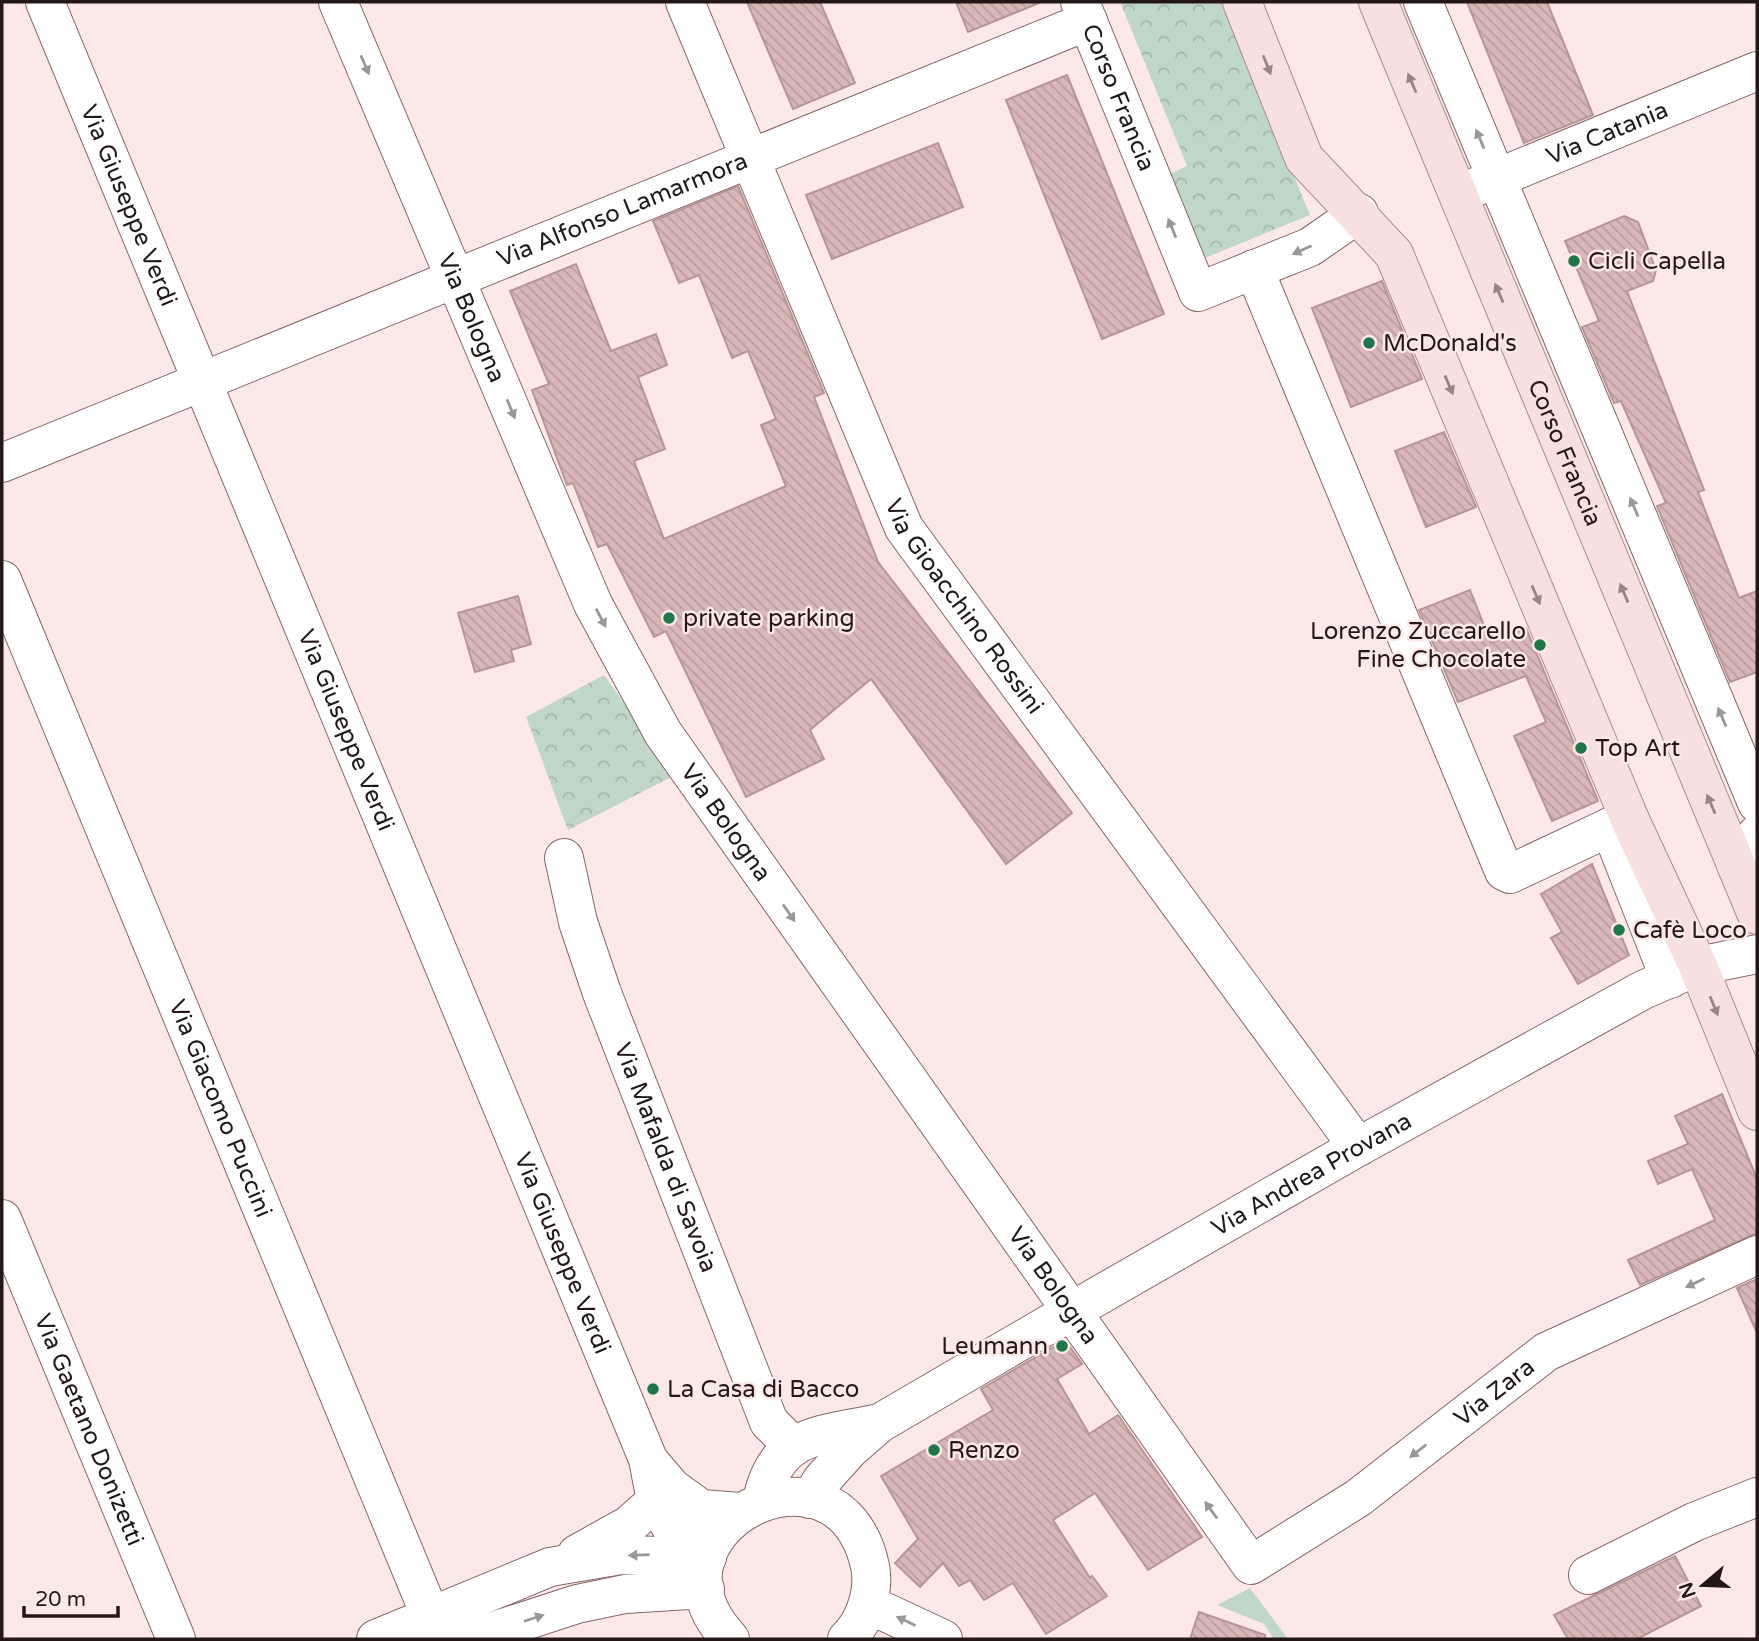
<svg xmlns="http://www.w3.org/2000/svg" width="1759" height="1641" font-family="'Varela Round',sans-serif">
<defs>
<pattern id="park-crowns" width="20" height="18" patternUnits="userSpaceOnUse" patternTransform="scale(1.75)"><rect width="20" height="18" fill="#bfd7c7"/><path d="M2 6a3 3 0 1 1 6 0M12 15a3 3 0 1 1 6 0" fill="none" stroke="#a4b8aa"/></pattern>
<pattern id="building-back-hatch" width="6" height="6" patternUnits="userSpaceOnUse" patternTransform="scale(1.75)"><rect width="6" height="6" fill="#d9b7b8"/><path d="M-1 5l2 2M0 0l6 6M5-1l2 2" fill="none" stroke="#ba9d9d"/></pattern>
</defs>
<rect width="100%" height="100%" fill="#fde8e8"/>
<g fill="url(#park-crowns)">
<path d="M1120,2H1222L1310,215L1200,260L1165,176L1187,166Z"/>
<path d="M604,675L675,775L568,830L526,717Z"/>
</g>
<path fill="#bfd7c7" d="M1250,1588L1288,1639H1274L1264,1624L1217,1605Z"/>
<g fill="url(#building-back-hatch)" stroke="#b69596" stroke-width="2">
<path d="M747,2H820L855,83L793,109Z"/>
<path d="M956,2H1039V3L968,32Z"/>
<path d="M1467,2H1547L1593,115L1524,143Z"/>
<path d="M1067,75L1164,314L1102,339L1006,100Z"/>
<path d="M938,143L963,207L832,259L806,195Z"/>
<path d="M738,186L824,393L814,397L878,562L1072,813L1006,864L871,679L810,730L824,759L746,797L666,631L654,637L607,544L598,547L573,483L567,485L532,390L549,384L510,291L576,264L611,351L656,334L667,365L638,377L665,449L634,461L664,539L786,486L761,425L776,419L748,351L732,358L699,275L679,283L653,221Z"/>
<path d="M1624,216L1638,222L1656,270L1653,281L1627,291L1704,490L1698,492L1739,598L1757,591V672L1730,682L1657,506L1666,503L1621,401L1614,403L1582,327L1599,321L1565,241Z"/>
<path d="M1382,281L1422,379L1351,407L1312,308Z"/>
<path d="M1444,432L1476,507L1426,527L1395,451Z"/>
<path d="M1470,590L1491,643L1526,628L1598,801L1552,821L1514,736L1546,722L1526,676L1458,702L1419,610Z"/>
<path d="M518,596L531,644L511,650L514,661L475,672L458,613Z"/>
<path d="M1592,864L1629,955L1578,984L1551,938L1562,932L1541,894Z"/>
<path d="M1722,1094L1757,1179V1233L1640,1285L1628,1260L1715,1220L1692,1169L1658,1184L1648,1161L1688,1144L1675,1116Z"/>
<path d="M1757,1279V1333L1737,1288Z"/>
<path d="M1062,1342L1067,1343L1082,1364L1057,1379L1089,1434L1118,1415L1202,1537L1148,1570L1095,1493L1053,1520L1090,1578L1092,1576L1107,1596L1046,1634L1013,1583L984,1600L970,1580L959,1586L943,1563L920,1587L895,1563L918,1539L881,1476L993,1410L981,1389Z"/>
<path d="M1675,1556L1701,1606L1637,1639H1568L1554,1615Z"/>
<path d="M1199,1612L1265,1635V1639H1190Z"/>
</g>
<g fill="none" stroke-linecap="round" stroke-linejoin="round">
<defs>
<g id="minor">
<path id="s1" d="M45,2L648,1459L656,1501L675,1534L707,1557"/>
<path id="s2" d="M338,2L593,604L663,733L1251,1565L1358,1498L1546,1352L1757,1255"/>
<path id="s3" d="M685,2L904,528L1358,1147"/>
<path id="s4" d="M1080,2L1198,292L1310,247L1359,213"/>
<path d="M1423,2L1757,803"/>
<path id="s5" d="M1473,188L1757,71"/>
<path d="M1254,269L1504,871L1510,874L1610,827"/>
<path id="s6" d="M2,463C363,313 726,168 1088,21"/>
<path id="s7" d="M2,580L440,1639"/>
<path d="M1630,820L1610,827L1670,979"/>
<path id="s8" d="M564,858L578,922L602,993L769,1422L793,1446"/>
<path d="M1737,867L1757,834"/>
<path id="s9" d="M2,1219L176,1639"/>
<path d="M649,1461L672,1488L701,1509L740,1512"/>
<path id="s10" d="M810,1499L822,1480L849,1450L880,1423L1070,1312L1358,1147L1643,990L1698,966L1757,954"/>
<path d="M762,1500C776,1435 816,1436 874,1424"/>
<path d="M577,1554L629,1525L656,1501"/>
<path d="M1588,1575L1694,1522L1757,1497"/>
<path d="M868,1604L943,1639"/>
<path d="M376,1639L550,1567L621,1555L707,1557"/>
<path d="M469,1639L577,1604L625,1594L705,1589"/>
<path d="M730,1639C629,1532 838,1421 870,1566C875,1591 865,1622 847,1639"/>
</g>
<g id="major">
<path d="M1242,2L1304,158L1394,254L1630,820L1698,966L1757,1111"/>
<path id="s11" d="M1378,2L1757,915"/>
</g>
</defs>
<use href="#minor" stroke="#866768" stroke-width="40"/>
<use href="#major" stroke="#ab8c8d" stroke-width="40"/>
<use href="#minor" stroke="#fff" stroke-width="38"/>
<use href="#major" stroke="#f8e0e0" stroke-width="38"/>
</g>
<defs><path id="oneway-solid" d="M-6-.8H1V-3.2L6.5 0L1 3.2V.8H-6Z" transform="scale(1.75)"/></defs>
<g fill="#9c9797">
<use href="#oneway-solid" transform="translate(365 65) rotate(67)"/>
<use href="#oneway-solid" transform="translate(1480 139) rotate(-113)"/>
<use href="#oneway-solid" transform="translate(1172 228) rotate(-112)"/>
<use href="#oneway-solid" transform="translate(1302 250) rotate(156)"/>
<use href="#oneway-solid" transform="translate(511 409) rotate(67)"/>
<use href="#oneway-solid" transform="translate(1634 507) rotate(-113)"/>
<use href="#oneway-solid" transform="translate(601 618) rotate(62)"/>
<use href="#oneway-solid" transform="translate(1722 717) rotate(-113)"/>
<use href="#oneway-solid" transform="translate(789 913) rotate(55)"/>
<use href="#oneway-solid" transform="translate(1695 1283) rotate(155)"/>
<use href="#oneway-solid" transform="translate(1418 1451) rotate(142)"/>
<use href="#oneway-solid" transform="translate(1211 1510) rotate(-126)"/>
<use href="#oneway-solid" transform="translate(639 1555) rotate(178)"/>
<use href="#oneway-solid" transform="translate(534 1618) rotate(-18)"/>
<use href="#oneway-solid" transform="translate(906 1621) rotate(-155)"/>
</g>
<g fill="#988686">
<use href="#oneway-solid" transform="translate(1267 65) rotate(68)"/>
<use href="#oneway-solid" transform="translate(1412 83) rotate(-113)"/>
<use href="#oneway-solid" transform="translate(1499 293) rotate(-113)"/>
<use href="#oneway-solid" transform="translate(1449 385) rotate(67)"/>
<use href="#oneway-solid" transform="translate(1624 593) rotate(-113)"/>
<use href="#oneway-solid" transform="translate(1536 595) rotate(67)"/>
<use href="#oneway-solid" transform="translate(1711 804) rotate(-113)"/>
<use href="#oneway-solid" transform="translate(1714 1006) rotate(68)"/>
</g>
<g fill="#1d774b" stroke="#fde8e8" stroke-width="2.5">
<circle cx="1574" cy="261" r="7"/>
<circle cx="1369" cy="343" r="7"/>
<circle cx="669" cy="618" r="7"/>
<circle cx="1540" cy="645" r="7"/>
<circle cx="1581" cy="748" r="7"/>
<circle cx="1619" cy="930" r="7"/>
<circle cx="1062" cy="1346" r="7"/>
<circle cx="653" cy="1389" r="7"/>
<circle cx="934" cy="1450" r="7"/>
</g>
<g text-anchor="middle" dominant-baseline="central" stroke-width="5" stroke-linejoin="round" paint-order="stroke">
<g font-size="24" fill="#231718" stroke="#fde8e8">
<text stroke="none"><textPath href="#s4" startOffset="103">Corso Francia</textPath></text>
<text stroke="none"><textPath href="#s5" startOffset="145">Via Catania</textPath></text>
<text stroke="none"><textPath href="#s1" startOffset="220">Via Giuseppe Verdi</textPath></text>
<text stroke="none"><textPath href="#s6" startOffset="670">Via Alfonso Lamarmora</textPath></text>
<text stroke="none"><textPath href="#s2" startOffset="343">Via Bologna</textPath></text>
<text stroke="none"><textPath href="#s11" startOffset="488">Corso Francia</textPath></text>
<text stroke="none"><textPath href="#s3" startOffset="668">Via Gioacchino Rossini</textPath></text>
<text stroke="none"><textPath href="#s1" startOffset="788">Via Giuseppe Verdi</textPath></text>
<text stroke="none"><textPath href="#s2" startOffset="910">Via Bologna</textPath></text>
<text stroke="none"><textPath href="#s7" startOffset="572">Via Giacomo Puccini</textPath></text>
<text stroke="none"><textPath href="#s8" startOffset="317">Via Mafalda di Savoia</textPath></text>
<text stroke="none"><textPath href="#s10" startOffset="602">Via Andrea Provana</textPath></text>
<text stroke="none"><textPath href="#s1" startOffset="1354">Via Giuseppe Verdi</textPath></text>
<text stroke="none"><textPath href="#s2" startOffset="1477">Via Bologna</textPath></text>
<text stroke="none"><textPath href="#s2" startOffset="2118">Via Zara</textPath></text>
<text stroke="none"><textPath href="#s9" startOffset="228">Via Gaetano Donizetti</textPath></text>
</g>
<g font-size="24" fill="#231718" stroke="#fde8e8" text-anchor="start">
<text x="1588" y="261">Cicli Capella</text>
<text x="1383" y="343">McDonald's</text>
<text x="683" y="618">private parking</text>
<text x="1526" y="631" text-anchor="end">Lorenzo Zuccarello<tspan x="1526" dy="28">Fine Chocolate</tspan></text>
<text x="1595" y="748">Top Art</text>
<text x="1633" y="930">Cafè Loco</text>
<text x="1048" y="1346" text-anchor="end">Leumann</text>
<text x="667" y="1389">La Casa di Bacco</text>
<text x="948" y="1450">Renzo</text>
</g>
</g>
<rect width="1759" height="1641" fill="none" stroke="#231718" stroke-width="7"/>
<g transform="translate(1703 1585) rotate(251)" stroke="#fde8e8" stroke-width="5" paint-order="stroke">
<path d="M0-5L12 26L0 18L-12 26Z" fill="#231718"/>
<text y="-10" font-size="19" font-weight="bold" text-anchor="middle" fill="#231718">N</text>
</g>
<path d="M24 1606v10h94v-10" fill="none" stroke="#231718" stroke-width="3.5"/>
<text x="35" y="1606" font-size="21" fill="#231718" stroke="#fde8e8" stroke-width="5" paint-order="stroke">20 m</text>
</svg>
